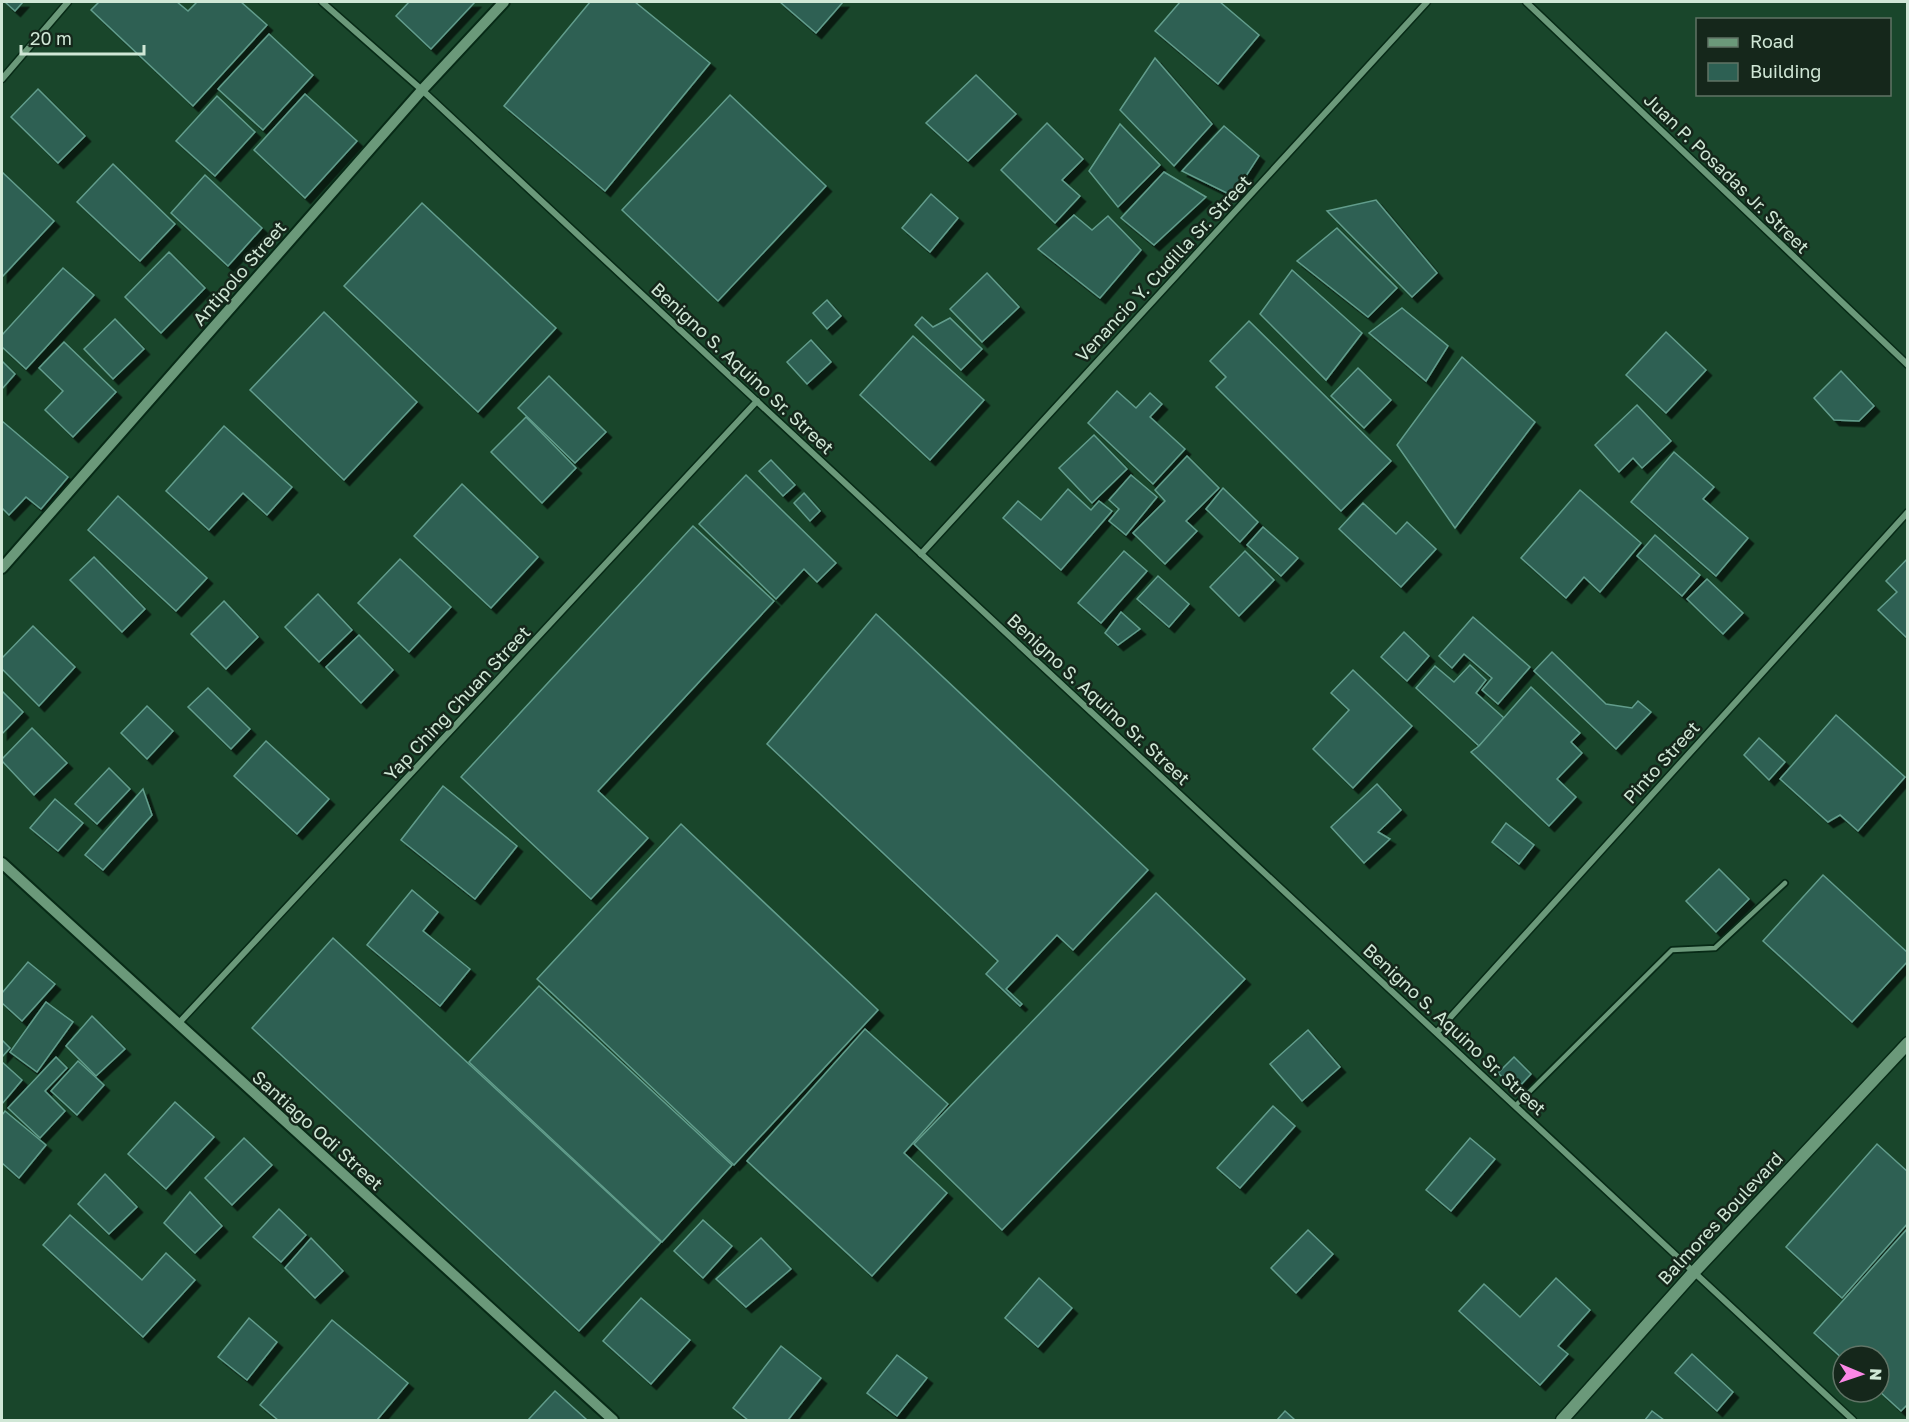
<svg xmlns="http://www.w3.org/2000/svg" width="1909" height="1422" font-family="'Golos Text',sans-serif">
<defs>
<filter id="shadow"><feDropShadow dx="5.5" dy="5.5" stdDeviation="0" flood-color="#0009"/></filter>
</defs>
<rect width="100%" height="100%" fill="#19462b"/>
<g fill="#2d6053" stroke="#629d8c" stroke-width="1.5" filter="url(#shadow)">
<path d="M5,2H23L15,11Z"/>
<path d="M99,2H177L188,11L197,2H241L267,25L193,106L91,10Z"/>
<path d="M409,2H475L431,49L396,16Z"/>
<path d="M590,2H635L710,63L605,191L504,106Z"/>
<path d="M780,2H843L816,33Z"/>
<path d="M1180,2H1220L1259,35L1218,84L1155,31Z"/>
<path d="M269,34L313,75L263,130L218,89Z"/>
<path d="M1155,58L1212,124L1174,166L1120,110Z"/>
<path d="M976,75L1016,114L968,161L926,123Z"/>
<path d="M38,89L85,136L58,163L11,117Z"/>
<path d="M305,94L357,141L305,198L254,150Z"/>
<path d="M730,95L826,186L718,301L622,210Z"/>
<path d="M217,96L255,132L215,176L176,141Z"/>
<path d="M1047,123L1083,159L1062,180L1080,196L1055,223L1001,170Z"/>
<path d="M1120,124L1160,165L1118,207L1089,171Z"/>
<path d="M1224,126L1259,156L1233,196L1182,171Z"/>
<path d="M113,164L175,224L140,261L77,202Z"/>
<path d="M2,172L54,221L2,277Z"/>
<path d="M1164,172L1206,197L1154,245L1121,218Z"/>
<path d="M205,175L262,228L228,266L171,213Z"/>
<path d="M931,194L958,218L930,252L902,228Z"/>
<path d="M1376,200L1437,273L1412,297L1327,211Z"/>
<path d="M422,203L556,328L478,412L344,286Z"/>
<path d="M1074,215L1092,230L1108,216L1141,250L1100,298L1038,249Z"/>
<path d="M1337,228L1397,288L1368,317L1297,261Z"/>
<path d="M169,252L205,288L161,333L125,297Z"/>
<path d="M63,268L94,295L26,369L2,347V335Z"/>
<path d="M1292,270L1362,333L1326,380L1260,314Z"/>
<path d="M987,273L1019,307L982,342L950,309Z"/>
<path d="M827,300L841,316L827,329L813,313Z"/>
<path d="M1402,308L1448,346L1426,381L1369,333Z"/>
<path d="M324,312L417,402L344,480L250,390Z"/>
<path d="M922,317L933,327L950,318L982,349L961,370L915,325Z"/>
<path d="M115,319L144,349L113,379L84,349Z"/>
<path d="M1249,321L1391,461L1341,511L1216,387L1226,377L1210,361Z"/>
<path d="M1666,332L1706,370L1666,413L1626,375Z"/>
<path d="M913,336L984,400L930,460L860,395Z"/>
<path d="M811,340L831,362L807,384L787,362Z"/>
<path d="M64,342L116,392L73,437L45,410L63,391L39,368Z"/>
<path d="M1462,357L1535,422L1455,528L1397,445Z"/>
<path d="M2,361L15,374L2,389Z"/>
<path d="M1358,368L1391,400L1364,428L1331,396Z"/>
<path d="M1841,371L1874,406L1859,421L1834,420L1814,398Z"/>
<path d="M549,376L606,432L575,463L518,408Z"/>
<path d="M1117,391L1136,408L1150,393L1162,404L1150,417L1185,449L1153,484L1088,423Z"/>
<path d="M1637,405L1671,441L1642,468L1633,458L1619,472L1595,445Z"/>
<path d="M526,417L576,468L542,503L491,452Z"/>
<path d="M2,421L68,477L41,509L26,497L9,515L2,508Z"/>
<path d="M224,426L292,487L267,515L243,493L209,530L166,491Z"/>
<path d="M1094,435L1127,469L1092,503L1059,468Z"/>
<path d="M1674,452L1714,487L1703,499L1748,538L1716,576L1631,502Z"/>
<path d="M1187,456L1219,488L1186,521L1197,531L1165,564L1133,533L1165,501L1155,490Z"/>
<path d="M771,460L795,485L783,496L759,471Z"/>
<path d="M746,475L836,563L817,582L804,569L776,599L699,524Z"/>
<path d="M1131,475L1157,497L1126,535L1109,521L1119,509L1109,500Z"/>
<path d="M462,484L538,557L491,608L414,536Z"/>
<path d="M1223,488L1258,522L1240,542L1206,509Z"/>
<path d="M1068,489L1091,510L1099,501L1112,511L1061,570L1003,518L1018,501L1041,520Z"/>
<path d="M1580,490L1641,543L1600,592L1584,577L1566,598L1521,558Z"/>
<path d="M804,493L820,511L810,521L794,503Z"/>
<path d="M118,496L207,578L176,611L88,530Z"/>
<path d="M1363,503L1396,534L1407,522L1436,549L1401,587L1339,529Z"/>
<path d="M693,526L774,601L598,791L648,838L591,899L461,777Z"/>
<path d="M1263,527L1298,558L1281,576L1247,545Z"/>
<path d="M1655,535L1700,575L1682,596L1637,556Z"/>
<path d="M1124,551L1147,571L1101,623L1078,603Z"/>
<path d="M1245,551L1274,580L1239,616L1210,587Z"/>
<path d="M94,557L145,609L122,632L70,580Z"/>
<path d="M1908,558V639L1878,610L1897,592L1886,581Z"/>
<path d="M400,559L451,607L409,652L358,603Z"/>
<path d="M1158,576L1189,604L1169,627L1137,599Z"/>
<path d="M1707,579L1743,613L1723,634L1687,599Z"/>
<path d="M318,594L352,630L319,662L285,627Z"/>
<path d="M224,601L258,637L226,669L191,634Z"/>
<path d="M1121,612L1140,629L1118,645L1105,633Z"/>
<path d="M876,614L1148,870L1073,950L1057,935L1006,989L1022,1004L1020,1006L986,974L998,961L767,744Z"/>
<path d="M1473,617L1530,667L1498,704L1482,690L1492,678L1464,654L1452,668L1439,656Z"/>
<path d="M33,626L75,667L39,706L2,669V658Z"/>
<path d="M1404,632L1429,656L1407,681L1381,657Z"/>
<path d="M359,635L393,670L361,703L326,667Z"/>
<path d="M1552,652L1606,704L1632,708L1638,701L1651,712L1616,749L1534,671Z"/>
<path d="M1470,665L1486,680L1476,693L1504,718L1479,746L1416,688L1435,666L1454,682Z"/>
<path d="M1353,670L1412,726L1353,788L1313,749L1349,710L1331,693Z"/>
<path d="M1531,687L1580,733L1571,742L1582,753L1557,779L1576,797L1549,826L1471,752L1479,746Z"/>
<path d="M208,688L250,729L231,749L188,707Z"/>
<path d="M2,691L23,712L2,734Z"/>
<path d="M147,706L173,731L147,759L121,733Z"/>
<path d="M1836,715L1905,777L1858,831L1840,815L1828,822L1780,779Z"/>
<path d="M32,728L67,763L34,795L2,761V759Z"/>
<path d="M1759,738L1785,762L1769,780L1744,755Z"/>
<path d="M266,741L329,799L297,834L234,776Z"/>
<path d="M109,768L130,789L97,824L75,804Z"/>
<path d="M1377,784L1401,810L1378,832L1390,839L1364,863L1331,827Z"/>
<path d="M443,786L517,846L475,899L401,840Z"/>
<path d="M143,789L152,815L103,870L85,855Z"/>
<path d="M55,799L83,823L58,851L30,828Z"/>
<path d="M1506,823L1534,845L1519,864L1492,842Z"/>
<path d="M681,824L878,1010L734,1165L537,979Z"/>
<path d="M1719,869L1749,899L1716,932L1686,901Z"/>
<path d="M1823,875L1908,953V961L1852,1022L1763,941Z"/>
<path d="M412,890L438,912L423,931L470,969L440,1006L367,945Z"/>
<path d="M1156,893L1245,979L1002,1230L914,1144Z"/>
<path d="M333,938L661,1242L579,1331L252,1028Z"/>
<path d="M28,962L55,984L22,1021L2,1003V993Z"/>
<path d="M539,986L732,1165L662,1242L469,1062Z"/>
<path d="M46,1002L73,1022L37,1072L10,1052Z"/>
<path d="M92,1016L125,1049L96,1076L66,1046Z"/>
<path d="M865,1029L948,1104L904,1153L947,1193L872,1276L747,1161Z"/>
<path d="M1308,1030L1340,1067L1302,1101L1270,1064Z"/>
<path d="M2,1040L10,1048L2,1057Z"/>
<path d="M56,1057L67,1068L45,1091L65,1111L40,1138L8,1108Z"/>
<path d="M1514,1057L1531,1074L1516,1090L1498,1073Z"/>
<path d="M78,1061L104,1085L77,1115L51,1091Z"/>
<path d="M2,1062L22,1080L2,1104Z"/>
<path d="M175,1102L214,1137L166,1189L128,1154Z"/>
<path d="M1273,1106L1295,1126L1240,1188L1217,1168Z"/>
<path d="M5,1111L46,1145L19,1178L2,1163V1115Z"/>
<path d="M244,1138L272,1165L232,1205L205,1178Z"/>
<path d="M1470,1138L1495,1159L1451,1211L1426,1190Z"/>
<path d="M1877,1144L1908,1172V1223L1842,1298L1786,1247Z"/>
<path d="M105,1174L137,1207L109,1234L78,1204Z"/>
<path d="M190,1192L222,1226L195,1253L164,1223Z"/>
<path d="M279,1209L306,1235L281,1262L253,1237Z"/>
<path d="M70,1215L142,1280L166,1253L195,1280L143,1337L43,1245Z"/>
<path d="M703,1220L732,1246L703,1278L674,1251Z"/>
<path d="M1908,1228V1404L1901,1411L1879,1391V1356H1843V1359L1814,1333Z"/>
<path d="M1308,1230L1333,1254L1296,1293L1271,1268Z"/>
<path d="M311,1238L343,1271L315,1298L285,1268Z"/>
<path d="M761,1238L791,1269L746,1307L716,1279Z"/>
<path d="M1039,1278L1072,1308L1038,1347L1005,1318Z"/>
<path d="M1556,1278L1590,1310L1558,1346L1568,1354L1540,1385L1459,1311L1484,1284L1520,1317Z"/>
<path d="M641,1298L690,1340L651,1384L603,1341Z"/>
<path d="M249,1318L277,1342L247,1380L218,1357Z"/>
<path d="M332,1320L408,1383L377,1420H278L260,1405Z"/>
<path d="M781,1346L821,1378L788,1420H748L733,1408Z"/>
<path d="M1692,1354L1733,1392L1717,1411L1675,1373Z"/>
<path d="M897,1355L927,1378L897,1416L867,1393Z"/>
<path d="M555,1391L587,1420H528Z"/>
<path d="M1285,1411L1295,1420H1277Z"/>
<path d="M1652,1411L1664,1420H1645Z"/>
</g>
<g fill="none" stroke-linecap="round" stroke-linejoin="round">
<defs>
<path id="service" d="M1515,1106L1672,950L1715,948L1785,883"/>
<g id="minor">
<path d="M322,2L422,90L1853,1420"/>
<path d="M1526,2L1908,365"/>
<path d="M2,79L68,2"/>
<path d="M921,554L1427,2"/>
<path d="M178,1024L757,401"/>
<path d="M1437,1032L1908,512"/>
</g>
<g id="tertiary">
<path d="M2,568L422,90L504,2"/>
<path d="M2,863L613,1420"/>
</g>
<path id="secondary" d="M1562,1420L1694,1272L1908,1043"/>
</defs>
<use href="#service" stroke="#072a16" stroke-width="8"/>
<use href="#minor" stroke="#072a16" stroke-width="9"/>
<use href="#tertiary" stroke="#072a16" stroke-width="14"/>
<use href="#secondary" stroke="#072a16" stroke-width="15"/>
<use href="#service" stroke="#6b997a" stroke-width="4.5"/>
<use href="#minor" stroke="#6b997a" stroke-width="6"/>
<use href="#tertiary" stroke="#6b997a" stroke-width="10"/>
<use href="#secondary" stroke="#6b997a" stroke-width="12"/>
</g>
<g text-anchor="middle" dominant-baseline="central" stroke-width="5" stroke-linejoin="round" paint-order="stroke">
<g font-size="18" fill="#d0e7d6" stroke="#15271b">
<text transform="translate(1727 173) rotate(44)">Juan P. Posadas Jr. Street</text>
<text transform="translate(1163 268) rotate(-47)">Venancio Y. Cudilla Sr. Street</text>
<text transform="translate(239 273) rotate(-49)">Antipolo Street</text>
<text transform="translate(743 368) rotate(43)">Benigno S. Aquino Sr. Street</text>
<text transform="translate(1099 699) rotate(43)">Benigno S. Aquino Sr. Street</text>
<text transform="translate(457 703) rotate(-47)">Yap Ching Chuan Street</text>
<text transform="translate(1661 762) rotate(-48)">Pinto Street</text>
<text transform="translate(1455 1029) rotate(43)">Benigno S. Aquino Sr. Street</text>
<text transform="translate(318 1130) rotate(42)">Santiago Odi Street</text>
<text transform="translate(1720 1218) rotate(-47)">Balmores Boulevard</text>
</g>
</g>
<rect width="1909" height="1422" fill="none" stroke="#d0e7d6" stroke-width="6"/>
<rect x="1696" y="18" width="195" height="78" fill="#15271b" stroke="#607466" stroke-width="1.5"/>
<rect x="1708" y="38" width="30" height="9" fill="#6b997a" stroke="#607466" stroke-width="1.5"/>
<text x="1750" y="48" font-size="18" fill="#d0e7d6">Road</text>
<rect x="1708" y="63" width="30" height="18" fill="#2d6053" stroke="#607466" stroke-width="1.5"/>
<text x="1750" y="78" font-size="18" fill="#d0e7d6">Building</text>
<g transform="translate(1861 1374) rotate(92)"><circle r="28" fill="#15271b" stroke="#607466" stroke-width="1.5"/>
<path d="M0-4.5L10 22L0 15L-10 22Z" fill="#fb87e6"/>
<text y="-9" font-size="16" font-weight="bold" text-anchor="middle" fill="#d0e7d6">N</text>
</g>
<path d="M21 45v9h123v-9" fill="none" stroke="#d0e7d6" stroke-width="3"/>
<text x="30" y="45" font-size="18" fill="#d0e7d6" stroke="#15271b" stroke-width="4.5" paint-order="stroke">20 m</text>
</svg>
